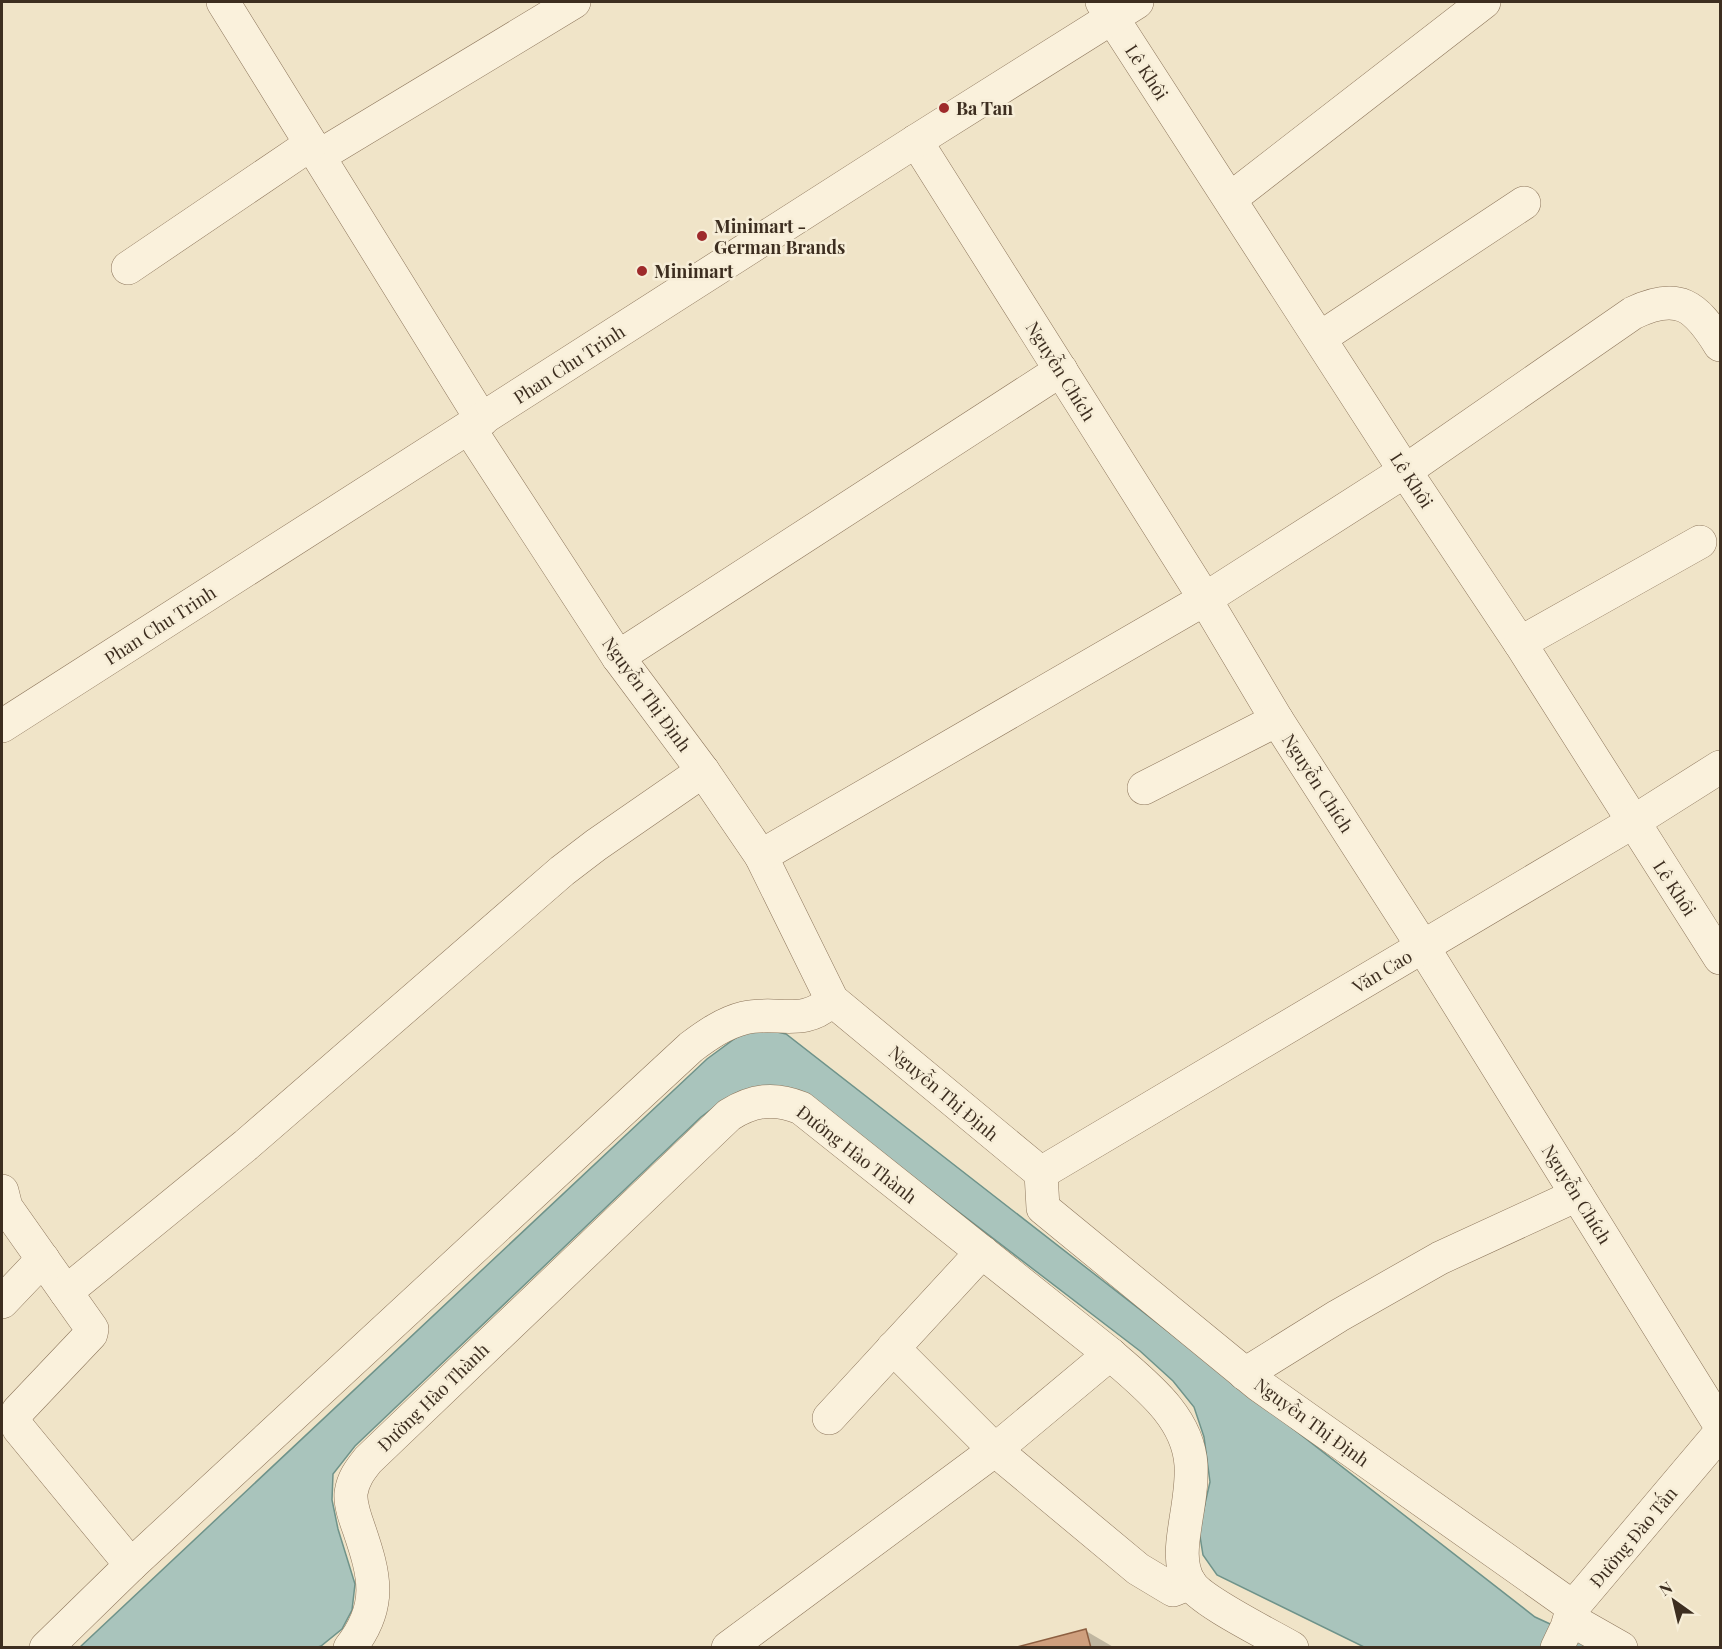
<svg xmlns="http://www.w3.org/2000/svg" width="1722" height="1649" font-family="'Playfair Display',serif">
<rect width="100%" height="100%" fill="#f0e4c8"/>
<path fill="#a9c4bc" stroke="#6f938a" stroke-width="1.5" d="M760,1028L786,1034L1535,1617L1600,1647H1364L1217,1575L1203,1555L1199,1530L1210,1482L1204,1437L1194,1407L1173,1381L1140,1351L806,1095L725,1099L701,1117L355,1446L333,1474L332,1500L338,1529L355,1584L352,1610L342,1629L321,1646L318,1647L79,1648L707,1059L737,1037Z"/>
<path fill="#0003" d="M1086,1631L1115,1648H1019Z"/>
<path fill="#cf9f7d" stroke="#8d5f41" stroke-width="1.5" d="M1086,1629L1091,1648H1013Z"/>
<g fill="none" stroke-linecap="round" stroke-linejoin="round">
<defs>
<g id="minor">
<path d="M223,2L482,420"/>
<path d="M1102,2L1405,471L1520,643L1720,958"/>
<path d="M916,141L1205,599L1277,720L1423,947L1720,1425"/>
<path d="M319,156L574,2"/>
<path d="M1230,199L1484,2"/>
<path d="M128,268L311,144"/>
<path d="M1320,338L1524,203"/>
<path d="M469,428L618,657L703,771L761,856L832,1000L1041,1173L1043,1208L1259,1385L1573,1607"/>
<path d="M1520,643L1700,542"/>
<path d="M618,657L1061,370"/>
<path d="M2,726L916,141L1137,2"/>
<path d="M1144,788L1277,720"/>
<path d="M761,856L1205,599L1405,471L1633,313C1679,291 1696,306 1720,345"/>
<path d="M1041,1173L1633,822L1720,767"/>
<path d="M2,1191L6,1207L92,1329L91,1334L18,1411L15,1421L19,1429L131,1565"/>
<path d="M66,1292L246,1145L562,871L596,845L703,771"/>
<path d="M2,1302L43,1259"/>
<path d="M893,1348L995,1450L1138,1569L1173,1590L1190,1583"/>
<path d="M1245,1374L1338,1316L1440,1258L1577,1195"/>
<path d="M829,1418L982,1252"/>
<path d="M1570,1619L1621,1648"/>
<path d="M46,1648L131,1565L691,1047C707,1035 724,1023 744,1018C778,1010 804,1028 832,1000"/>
<path d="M350,1648C383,1606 375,1576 359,1529C355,1518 350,1504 351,1493C353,1479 360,1470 368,1460L729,1115C753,1100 774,1097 801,1108L1110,1354C1144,1384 1188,1416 1191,1465C1192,1483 1189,1501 1186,1519C1183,1540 1178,1562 1189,1582C1200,1601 1270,1635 1292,1648"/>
<path d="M728,1648L995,1450L1110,1354"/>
<path d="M1557,1648L1567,1627L1573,1607L1720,1433"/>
</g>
</defs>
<use href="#minor" stroke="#8d765c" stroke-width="34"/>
<use href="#minor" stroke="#faf1dc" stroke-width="33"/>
</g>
<g fill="#9e2a2b" stroke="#f7eed8" stroke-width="2">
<circle cx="944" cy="108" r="6"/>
<circle cx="702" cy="236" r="6"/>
<circle cx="642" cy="271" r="6"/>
</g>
<g text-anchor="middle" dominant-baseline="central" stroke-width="5" stroke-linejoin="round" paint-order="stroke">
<g font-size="18" fill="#3d2e20" stroke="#f7eed8">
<text transform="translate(1147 72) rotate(57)">Lê Khôi</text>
<text transform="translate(569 364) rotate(-33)">Phan Chu Trinh</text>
<text transform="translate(1061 371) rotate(58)">Nguyễn Chích</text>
<text transform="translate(1412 480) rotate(57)">Lê Khôi</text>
<text transform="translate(160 625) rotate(-33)">Phan Chu Trinh</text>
<text transform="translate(647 694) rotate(54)">Nguyễn Thị Định</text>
<text transform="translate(1318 783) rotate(57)">Nguyễn Chích</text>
<text transform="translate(1675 888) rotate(57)">Lê Khôi</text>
<text transform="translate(1382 971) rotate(-31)">Văn Cao</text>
<text transform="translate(944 1093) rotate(40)">Nguyễn Thị Định</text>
<text transform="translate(857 1154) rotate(38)">Đường Hào Thành</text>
<text transform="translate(1577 1194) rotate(58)">Nguyễn Chích</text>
<text transform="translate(433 1397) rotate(-44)">Đường Hào Thành</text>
<text transform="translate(1312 1422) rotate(36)">Nguyễn Thị Định</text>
<text transform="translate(1633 1537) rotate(-50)">Đường Đào Tấn</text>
</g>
<g font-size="18" font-weight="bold" fill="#3d2e20" stroke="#f7eed8" text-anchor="start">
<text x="956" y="108">Ba Tan</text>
<text x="714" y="226">Minimart -<tspan x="714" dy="21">German Brands</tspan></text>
<text x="654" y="271">Minimart</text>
</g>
</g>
<rect width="1722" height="1649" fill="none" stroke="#3d2e20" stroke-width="6"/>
<g transform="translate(1674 1601) rotate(326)" stroke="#f7eed8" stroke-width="4.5" paint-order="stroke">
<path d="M0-4.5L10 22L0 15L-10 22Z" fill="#3d2e20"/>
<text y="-9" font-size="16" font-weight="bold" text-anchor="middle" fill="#3d2e20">N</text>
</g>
</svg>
